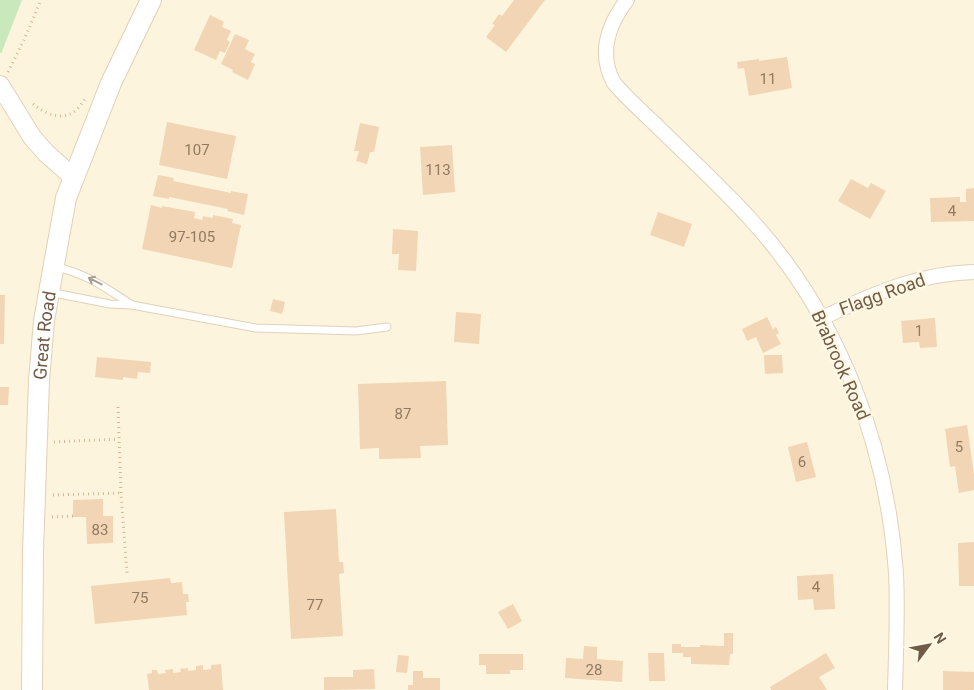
<svg xmlns="http://www.w3.org/2000/svg" width="974" height="690" font-family="Roboto,sans-serif">
<rect width="100%" height="100%" fill="#fcf4dd"/>
<path fill="#c9e9bc" d="M0,0H22L1,54L0,52Z"/>
<g fill="#f2d5b4">
<path d="M514,0H545L506,52L486,37L495,25L492,24L499,14L502,16Z"/>
<path d="M210,15L224,22L222,27L231,31L227,40L230,42L225,53L220,51L216,60L194,50Z"/>
<path d="M235,34L249,40L245,49L255,54L251,62L255,64L248,80L232,72L233,70L221,64Z"/>
<path d="M787,57L792,88L749,96L744,68L738,69L737,62L759,59V61Z"/>
<path d="M167,122L236,136L227,179L159,165Z"/>
<path d="M360,123L379,127L374,152H370L367,164L356,161L359,151H354Z"/>
<path d="M452,145L455,192L423,195L420,147Z"/>
<path d="M158,175L174,178L173,181L231,193V191L248,194L244,215L227,211L228,209L169,197V199L153,196Z"/>
<path d="M851,179L868,188L871,183L886,191L870,219L838,201Z"/>
<path d="M974,188V221L931,222L930,198L960,197V202H966V189Z"/>
<path d="M151,205L162,208V206L195,212L194,218L202,220L203,216L213,218V215L233,219L232,223L241,225L232,268L142,249Z"/>
<path d="M658,212L692,224L684,247L650,235Z"/>
<path d="M393,229L418,231L416,271L398,270L399,254H392Z"/>
<path d="M0,295H5L4,344H0Z"/>
<path d="M273,299L285,302L282,314L270,311Z"/>
<path d="M456,312L481,314L479,344L454,342Z"/>
<path d="M767,317L773,329L776,327L779,333L776,335L781,344L763,353L756,337L747,341L742,329Z"/>
<path d="M935,318L937,347L920,348L919,342L903,343L901,321Z"/>
<path d="M764,355H782L783,373L765,374Z"/>
<path d="M97,357L151,362L150,373L138,372L137,379L123,377V380L95,377Z"/>
<path d="M446,381L448,445L420,446L421,458L379,459V448L360,449L358,384Z"/>
<path d="M0,387H9L8,405H0Z"/>
<path d="M967,425L974,474V490L959,493L955,466L950,467L945,429Z"/>
<path d="M807,442L816,477L796,482L788,447Z"/>
<path d="M103,499V516H113V543L87,544L86,517H73V500Z"/>
<path d="M336,509L339,562H343L344,573L339,574L343,636L291,639L284,512Z"/>
<path d="M974,542V586H959L958,543Z"/>
<path d="M833,574L835,609L814,610L813,599L798,600L797,576Z"/>
<path d="M170,578L171,583L182,582L183,594H188L189,602H186L187,615L95,624L91,586Z"/>
<path d="M513,604L522,621L508,629L498,612Z"/>
<path d="M724,633H733V654H730L729,665L691,664V657H683V653H672V644H681V647H700V645L724,646Z"/>
<path d="M584,646L597,647V659L623,661L622,682L565,678L566,658L583,659Z"/>
<path d="M648,653H664L665,681H649Z"/>
<path d="M826,653L835,668L819,677L827,690H771L770,687Z"/>
<path d="M479,654H523V670H510V674H486V665H479Z"/>
<path d="M398,655L409,656L407,673L396,672Z"/>
<path d="M221,664L223,690H149L147,674L152,673V670H157L158,674L166,673L165,670L173,669V673L181,672L180,669L188,668V671L196,670V666L203,665V670L211,669V665Z"/>
<path d="M374,669L375,689L324,690V677H353V670Z"/>
<path d="M413,671H423V678H440V690H408V685H413Z"/>
<path d="M943,671L974,672V689L973,690H943Z"/>
</g>
<g fill="none" stroke-linecap="round" stroke-linejoin="round">
<defs>
<g id="service">
<path d="M55,267C86,273 106,288 132,305"/>
<path d="M49,292L110,304L132,305L256,328L356,331L387,327"/>
</g>
<g id="minor">
<path d="M627,0C608,25 598,54 614,83C626,97 640,110 654,123C687,156 722,187 753,222C839,317 887,445 896,573C898,612 896,651 895,690"/>
<path d="M822,318C871,295 919,273 974,272"/>
</g>
<path id="tertiary" d="M0,85L32,137L46,153L73,177"/>
<g id="secondary">
<path id="s1" d="M32,690L33,551L39,380L44,321L49,292L66,198L111,83L151,0"/>
</g>
</defs>
<use href="#service" stroke="#e0d1ba" stroke-width="9"/>
<use href="#minor" stroke="#e0d1ba" stroke-width="16"/>
<use href="#tertiary" stroke="#e0d1ba" stroke-width="20"/>
<use href="#secondary" stroke="#e2d0b5" stroke-width="22"/>
<g stroke="#d6b898" stroke-width="3" stroke-dasharray="1 4" stroke-linecap="butt">
<path d="M8,72L24,40L41,0"/>
<path d="M33,104C44,113 60,121 74,112C78,109 82,103 85,99"/>
<path d="M118,407L121,493L127,574"/>
<path d="M54,442L119,439"/>
<path d="M53,495L121,493"/>
<path d="M52,517L73,516"/>
</g>
<use href="#service" stroke="#fff" stroke-width="7"/>
<use href="#minor" stroke="#fff" stroke-width="14"/>
<use href="#tertiary" stroke="#fff" stroke-width="18"/>
<use href="#secondary" stroke="#fff" stroke-width="20"/>
</g>
<defs><path id="oneway-shaft" d="M-6 0H5M1.5-3L5.5 0L1.5 3" fill="none" stroke-width="1.6" stroke-linecap="round" stroke-linejoin="round" transform="scale(1.25)"/></defs>
<use stroke="#aa9d90" href="#oneway-shaft" transform="translate(95 281) rotate(-153)"/>
<g text-anchor="middle" dominant-baseline="central" stroke-width="4.5" stroke-linejoin="round" paint-order="stroke">
<g font-size="15" fill="#927a62">
<text x="768" y="79">11</text>
<text x="197" y="150">107</text>
<text x="438" y="170">113</text>
<text x="952" y="211">4</text>
<text x="192" y="237">97-105</text>
<text x="919" y="331">1</text>
<text x="403" y="414">87</text>
<text x="959" y="447">5</text>
<text x="802" y="462">6</text>
<text x="100" y="530">83</text>
<text x="816" y="587">4</text>
<text x="140" y="598">75</text>
<text x="315" y="605">77</text>
<text x="594" y="670">28</text>
</g>
<g font-size="18" fill="#725b46" stroke="#fff8e4">
<text transform="translate(882 294) rotate(-20)">Flagg Road</text>
<text stroke="none"><textPath href="#s1" startOffset="355">Great Road</textPath></text>
<text transform="translate(841 365) rotate(66)">Brabrook Road</text>
</g>
</g>
<g transform="translate(929 645) rotate(58)" stroke="#fff8e4" stroke-width="4" paint-order="stroke">
<path d="M0-4L9 19L0 12L-9 19Z" fill="#725b46"/>
<text y="-8" font-size="14" font-weight="bold" text-anchor="middle" fill="#725b46">N</text>
</g>
</svg>
